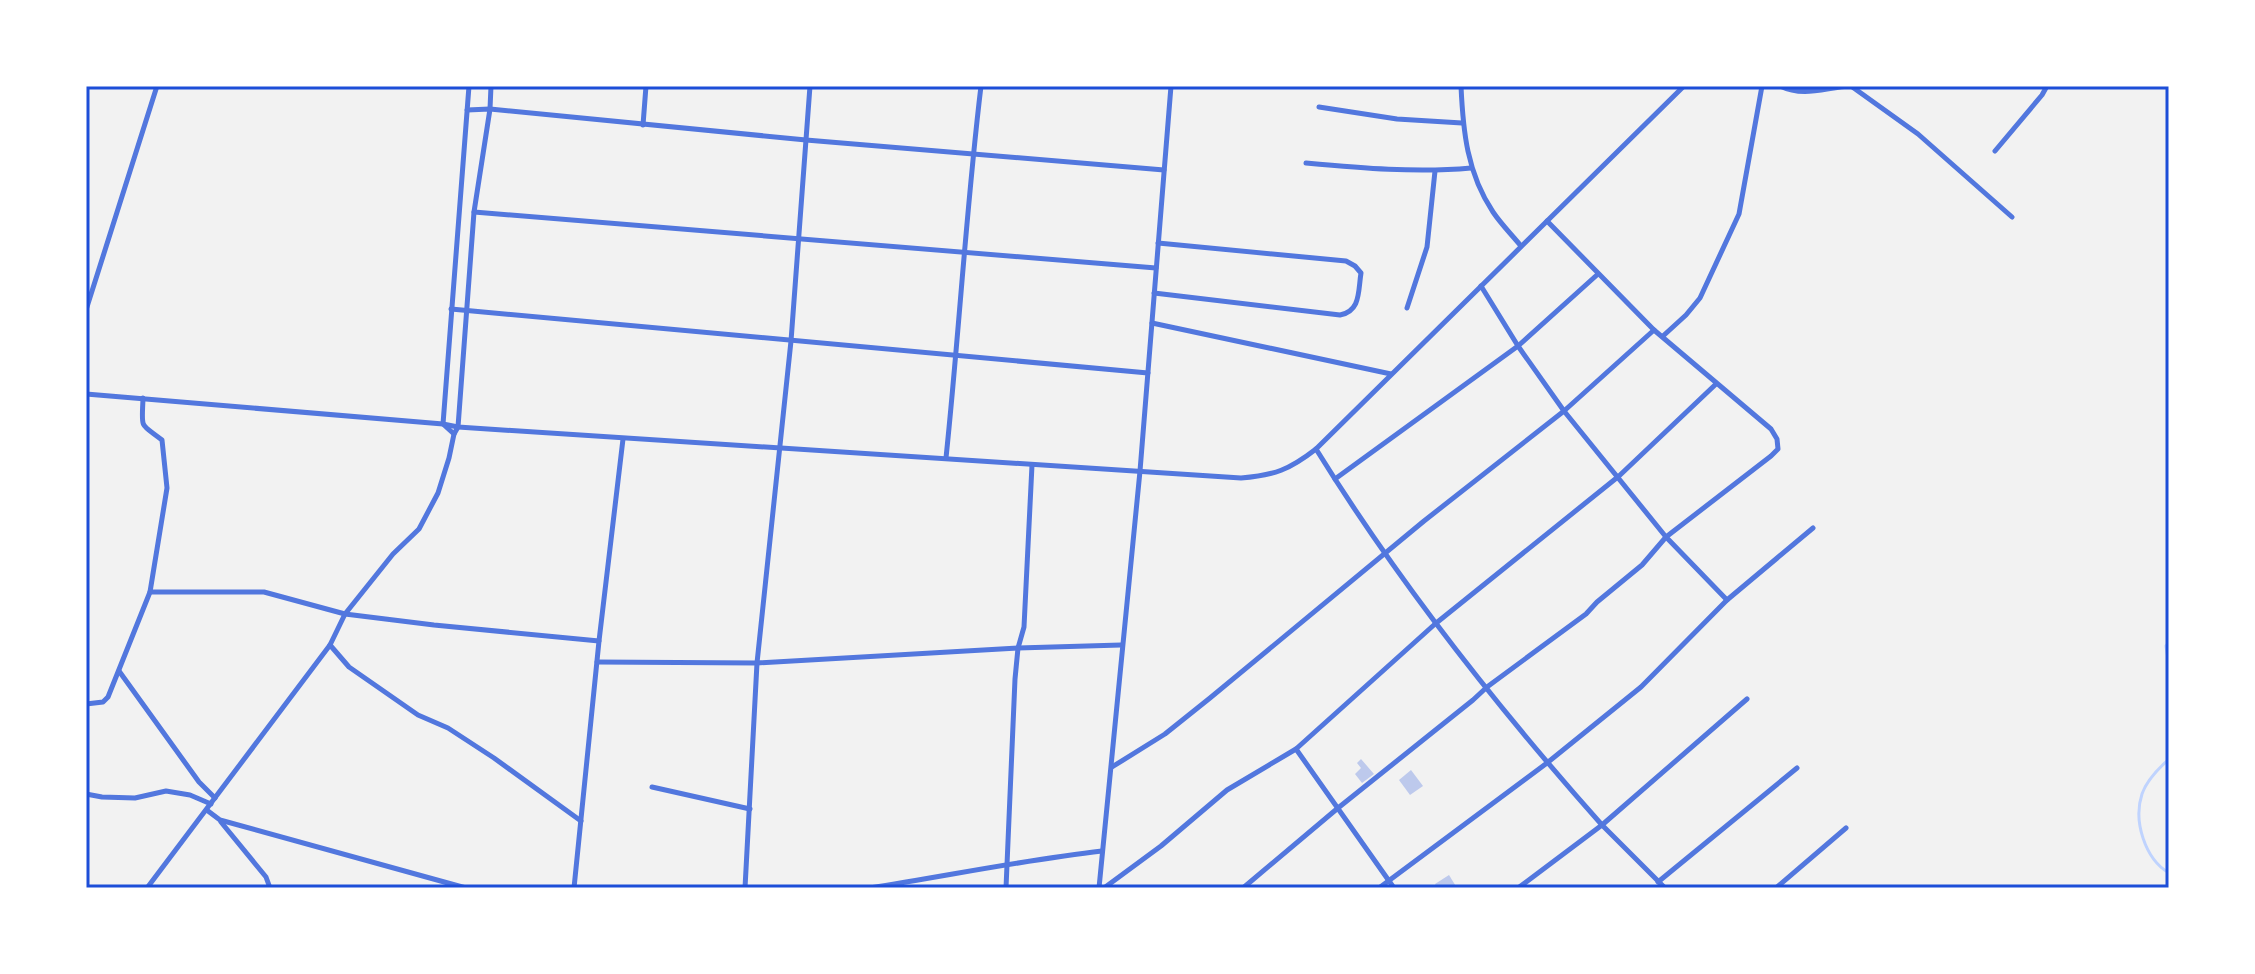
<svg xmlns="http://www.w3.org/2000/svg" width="2255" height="974" font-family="'Sofia Sans Condensed',sans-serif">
<rect width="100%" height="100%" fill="#f2f2f2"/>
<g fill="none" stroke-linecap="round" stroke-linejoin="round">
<g stroke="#bfd3fe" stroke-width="3">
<path d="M2169,642L2166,646L2169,665"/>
<path d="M2169,759C2159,768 2146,782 2142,794C2133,821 2145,859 2169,873"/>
</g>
</g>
<g fill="#bdc9ec">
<path d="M1361,759L1374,774L1362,783L1355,774L1361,768L1357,763Z"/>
<path d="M1411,770L1423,786L1410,795L1399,780Z"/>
<path d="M1449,875L1457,888H1437L1435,884Z"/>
</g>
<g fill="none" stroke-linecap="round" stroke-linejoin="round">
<g stroke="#5277de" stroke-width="5">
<path d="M1461,86C1463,131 1467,173 1493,212C1501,224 1512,235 1521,246"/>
<path d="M1780,86C1805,98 1826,87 1851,86L1918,134L2012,217"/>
<path d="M1319,107L1397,119L1462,123"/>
<path d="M467,110L490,109L806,140L1164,170"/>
<path d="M643,125L646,86"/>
<path d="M1995,151L2042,95L2047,86"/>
<path d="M1306,163C1361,168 1416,173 1471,168"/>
<path d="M474,212L1156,268"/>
<path d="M1481,286L1518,346L1564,411L1666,537L1727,600"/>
<path d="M1154,293L1340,315C1361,311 1358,291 1361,273L1355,266L1346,261L1158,243"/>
<path d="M1407,308L1427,247L1435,171"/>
<path d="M451,309L1148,373"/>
<path d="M86,310L157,86"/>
<path d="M1152,323L1391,374"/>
<path d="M1663,336L1686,315L1700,298L1739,214L1762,86"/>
<path d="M86,394L443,424L458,427L1241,478C1275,475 1289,470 1316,449L1684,86"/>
<path d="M454,434L443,424L469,86"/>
<path d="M1316,449C1399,583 1497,707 1602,825L1518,888"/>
<path d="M946,458C959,334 966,210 981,86"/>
<path d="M1335,479L1518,346L1598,274"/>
<path d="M150,592H264L345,614L434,625L599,641"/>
<path d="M330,645L349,667L418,715L448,728L494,758L581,821"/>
<path d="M597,662L757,663L1018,648L1121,645"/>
<path d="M119,671L199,782L215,798"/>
<path d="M86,704L103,702L108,697L150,592L167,488L162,440C139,422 142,430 143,398"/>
<path d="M1296,749L1394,888"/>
<path d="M1112,767L1165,734L1210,698L1424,521L1564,411L1654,330"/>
<path d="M652,787L750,809"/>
<path d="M86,794L102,797L135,798L166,791L190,795L211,804"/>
<path d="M208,811L220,820L466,888"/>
<path d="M221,822L266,877L270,888"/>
<path d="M1658,882L1797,768"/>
<path d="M147,888L330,645L345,614L393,554L419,529L438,493L449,458L454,434L458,427L474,212L490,109L491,86"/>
<path d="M574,888L599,641L623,439"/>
<path d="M745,888L757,663L791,341L810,86"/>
<path d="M870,888C947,876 1024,860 1102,851"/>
<path d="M1006,888L1015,679L1018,648L1024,627L1032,465"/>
<path d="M1099,888L1140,471L1171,86"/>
<path d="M1104,888L1161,846L1227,790L1296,749L1435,624L1619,476L1716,384"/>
<path d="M1243,888L1338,808L1473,700L1487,687L1586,614L1597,602L1642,565L1666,537L1771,456L1778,449L1777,439L1771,429L1654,330L1547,221"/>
<path d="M1379,888L1547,763L1641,687L1727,600L1813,528"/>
<path d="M1665,888L1602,825L1747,699"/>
<path d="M1776,888L1846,828"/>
</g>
</g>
<rect width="2255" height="974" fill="none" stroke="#ffffff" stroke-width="176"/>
<rect x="88" y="88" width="2079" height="798" fill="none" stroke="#1d4ed8" stroke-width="3"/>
</svg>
